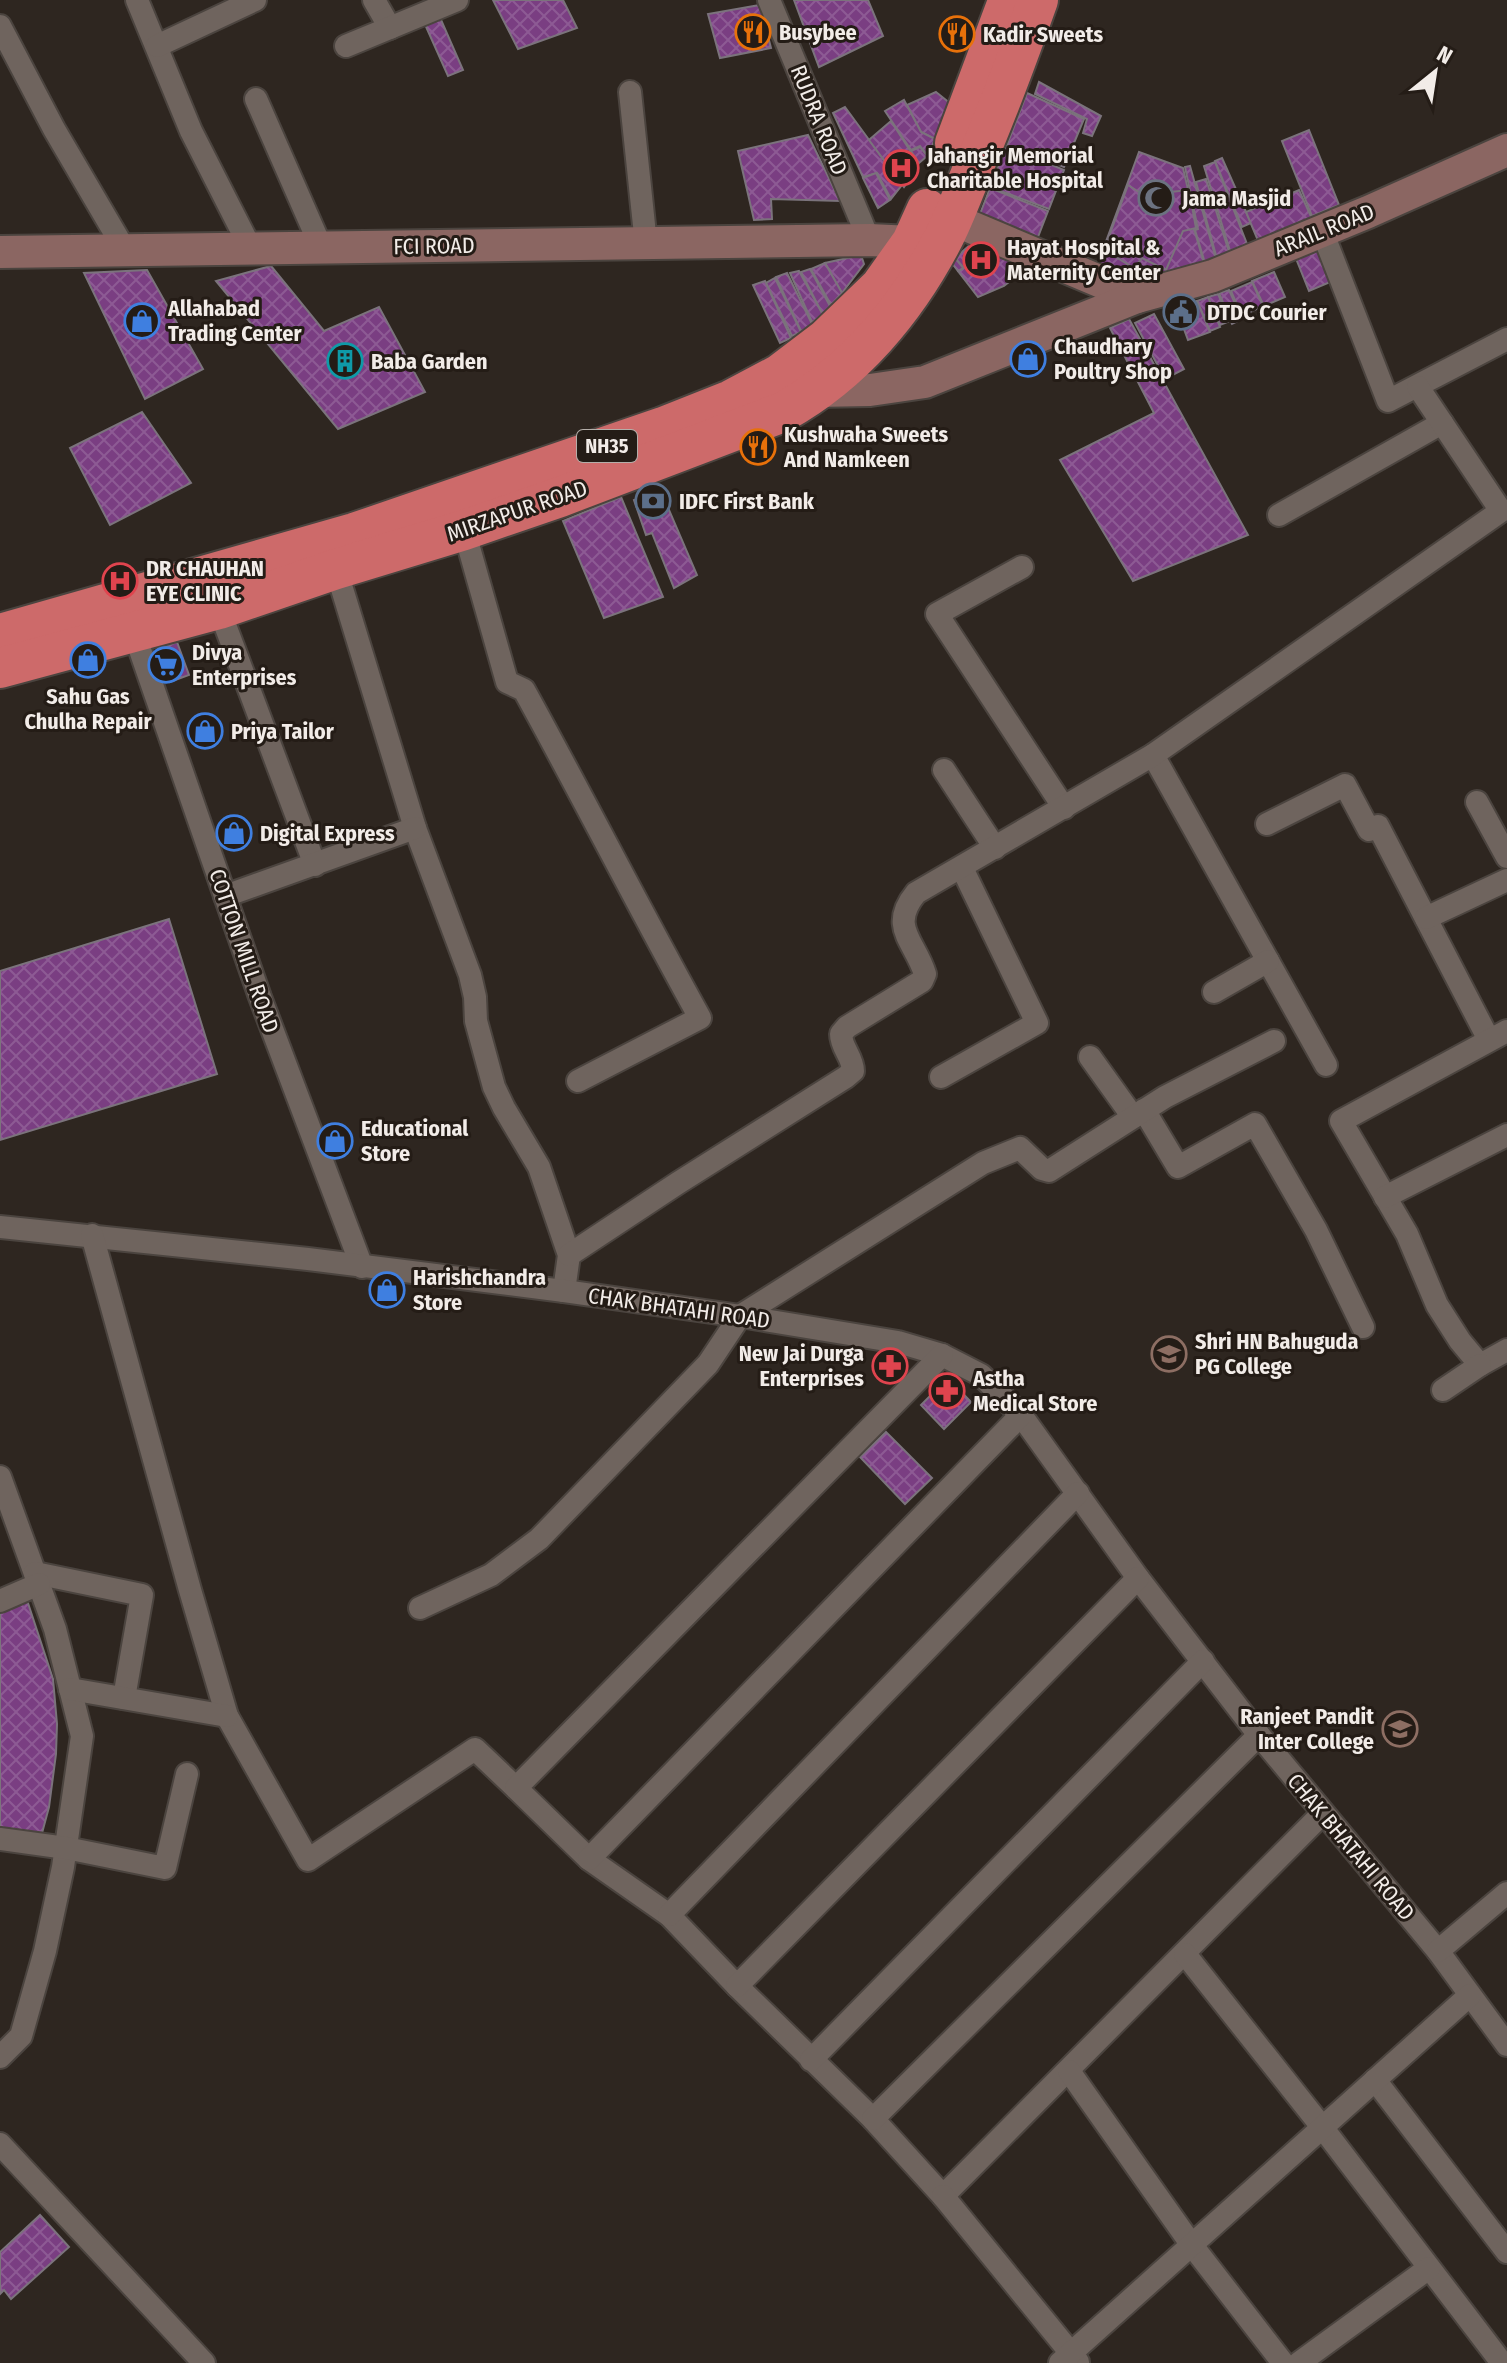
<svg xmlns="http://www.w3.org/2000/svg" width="1507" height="2363" font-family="'Fira Sans Condensed',sans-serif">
<defs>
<pattern id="building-cross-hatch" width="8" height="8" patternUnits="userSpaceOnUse" patternTransform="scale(2)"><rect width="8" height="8" fill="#7a3e82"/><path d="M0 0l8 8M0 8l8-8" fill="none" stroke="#8d5a94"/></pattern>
</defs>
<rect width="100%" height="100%" fill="#2e2620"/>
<g fill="url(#building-cross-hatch)" stroke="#7b737c" stroke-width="2">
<path d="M493,0H563L577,28L518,49Z"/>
<path d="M794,0H868L883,36L819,67Z"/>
<path d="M760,5L771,48L720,58L708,14Z"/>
<path d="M438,13L463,70L448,76L423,20Z"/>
<path d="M1039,82L1101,116L1092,136L1083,133L1087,119L1035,94Z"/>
<path d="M936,92L951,104L935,139L921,132L907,105Z"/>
<path d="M1027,93L1084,119L1064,167L1007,145Z"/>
<path d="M904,100L921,132L935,139L928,156L920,146L911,150L885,111Z"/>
<path d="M845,107L902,185L891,199L877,173L863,177L833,113Z"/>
<path d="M891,121L918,163L909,169L911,177L904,187L869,140Z"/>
<path d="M1309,130L1339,205L1312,216L1282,141Z"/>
<path d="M808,135L840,201L771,199L772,219L754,220L738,151Z"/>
<path d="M1006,146L1064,170L1049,209L990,187Z"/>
<path d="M920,147L927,156L919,163L911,151Z"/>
<path d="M1139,152L1183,168L1197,228L1194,229L1204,263L1140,282L1097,266Z"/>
<path d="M1222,158L1251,223L1242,227L1215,161Z"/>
<path d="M1215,162L1249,249L1231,254L1204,166Z"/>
<path d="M1190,166L1216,259L1205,263L1195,230L1198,229L1185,167Z"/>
<path d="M876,173L890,200L878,208L863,178Z"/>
<path d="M1206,179L1230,255L1217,259L1196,182Z"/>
<path d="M1128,185L1161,206L1170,192L1189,190L1196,228L1183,231L1166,270L1142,258L1134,268L1104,250Z"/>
<path d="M990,188L1048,211L1038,237L980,214Z"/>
<path d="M1299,190L1313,221L1259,243L1246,212Z"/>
<path d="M978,238L1037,260L1004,286L978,297L958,271L964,268L955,258Z"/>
<path d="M1320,245L1335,280L1309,291L1295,256Z"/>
<path d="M861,255L864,264L842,293L825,263Z"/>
<path d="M955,258L963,268L958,271L951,262Z"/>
<path d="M825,263L842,293L831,305L811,269Z"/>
<path d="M271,266L324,331L379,307L425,392L338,429L216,281Z"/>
<path d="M810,269L831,308L823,315L801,272Z"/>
<path d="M147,270L203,369L145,399L84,273Z"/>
<path d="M799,271L823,315L812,322L790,273Z"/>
<path d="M1274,272L1285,297L1264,306L1252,281Z"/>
<path d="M787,273L813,326L801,331L776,277Z"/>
<path d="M775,278L801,332L792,336L766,283Z"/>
<path d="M765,281L791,338L780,343L753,285Z"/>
<path d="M1252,282L1263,306L1242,316L1231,291Z"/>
<path d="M1229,290L1242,319L1232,324L1219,293Z"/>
<path d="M1218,294L1230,321L1220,325L1208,297Z"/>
<path d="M1208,297L1220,327L1210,331L1197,301Z"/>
<path d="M1197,301L1210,332L1188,340L1181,321L1191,318L1186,305Z"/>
<path d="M1185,305L1190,318L1181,321L1176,308Z"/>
<path d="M1154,314L1184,369L1165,379L1135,323Z"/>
<path d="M1129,319L1248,535L1133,581L1060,460L1154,413L1110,328Z"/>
<path d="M142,412L191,483L110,525L70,448Z"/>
<path d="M660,489L697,575L674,588L652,533L646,535L634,500Z"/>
<path d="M621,497L663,597L604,618L563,521Z"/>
<path d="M177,642L189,675L170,682L158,649Z"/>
<path d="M169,919L217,1074L0,1140V971Z"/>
<path d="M948,1378L971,1402L944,1429L921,1405Z"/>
<path d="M886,1432L932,1478L905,1504L860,1457Z"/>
<path d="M26,1597L53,1679L57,1724L56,1754L49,1807L41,1837L0,1831V1607Z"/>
<path d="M40,2215L69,2247L11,2299L4,2290L0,2294V2252Z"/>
</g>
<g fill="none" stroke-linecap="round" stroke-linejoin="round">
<defs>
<g id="street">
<path d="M137,0L191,131L251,249"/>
<path d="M374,0L390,28"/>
<path d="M769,0L869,240"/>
<path d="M0,26L54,129L126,252"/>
<path d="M157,46L255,0"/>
<path d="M346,46L457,0"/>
<path d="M630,92L646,244"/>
<path d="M256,99L321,247"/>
<path d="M1322,231L1388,401L1507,339"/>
<path d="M1279,515L1442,423"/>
<path d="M464,530L507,682L524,690C584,799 640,910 700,1018L578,1081"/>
<path d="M1022,567L937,614L1064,808"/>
<path d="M336,569L415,828L470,975L475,997L476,1021L494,1087L504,1108L539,1167L569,1255L564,1291"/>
<path d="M219,609L315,865"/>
<path d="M131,624L260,997L362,1267"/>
<path d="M1153,755L1326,1065"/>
<path d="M944,770L995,848"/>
<path d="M1477,802L1507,857"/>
<path d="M1267,824L1345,785L1369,830L1378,826L1489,1040"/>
<path d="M225,896L415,828"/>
<path d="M1426,918L1507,880"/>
<path d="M1214,992L1268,961"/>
<path d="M1507,1031L1341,1121L1407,1234L1437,1305L1460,1341L1480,1365L1507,1350"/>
<path d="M1090,1057L1133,1117"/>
<path d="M941,1077L1037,1023L962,868"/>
<path d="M1144,1110L1178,1167L1255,1124L1316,1230L1363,1327"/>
<path d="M1385,1197L1507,1135"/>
<path d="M0,1227L308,1259L564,1291L740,1316L898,1342L942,1355L981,1375L1021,1415L1138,1578L1259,1735L1438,1951L1507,2045"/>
<path d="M92,1235L190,1590L227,1716L308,1860L475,1749L516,1788"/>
<path d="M569,1255L678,1183L846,1077L853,1071C853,1057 841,1048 841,1034L847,1027L922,981L925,974C915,941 888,927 916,893L1153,755L1501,511L1418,387"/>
<path d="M942,1355L516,1788L589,1859L669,1915L737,1986L873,2119L943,2196L1323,1813"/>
<path d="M1443,1390L1480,1365"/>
<path d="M0,1477L55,1629L82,1736L63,1867L45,1951L21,2036L0,2057"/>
<path d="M35,1573L142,1595L124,1698"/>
<path d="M0,1601L39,1584"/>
<path d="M420,1608L491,1575L539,1539L708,1364L740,1316L983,1163L1020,1148L1042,1169L1049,1171L1165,1097L1274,1041"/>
<path d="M70,1689L227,1716"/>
<path d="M0,1839L66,1848L165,1868L187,1774"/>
<path d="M589,1859L1021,1415"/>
<path d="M669,1915L1078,1493"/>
<path d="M1438,1951L1507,1893"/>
<path d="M1185,1954L1322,2127L1502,2363"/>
<path d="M737,1986L1138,1578"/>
<path d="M811,2060L1203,1661"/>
<path d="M1069,2071L1191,2244L1283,2363"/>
<path d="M1375,2080L1507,2252"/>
<path d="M873,2119L1259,1735"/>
<path d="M0,2144L204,2363"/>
<path d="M943,2196L1078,2362"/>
<path d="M1060,2363L1470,1995"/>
<path d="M1299,2363L1429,2268"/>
</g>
<g id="secondary">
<path d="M933,211L1137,297"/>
<path d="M0,252L869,240L912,242"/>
<path d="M814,391L870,390L925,382L1137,297L1213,276L1368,212L1507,150"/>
</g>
<g id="highway">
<path d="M955,143L1007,4"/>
<path d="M0,634L354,533L663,427L731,400L780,374L826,339L880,287L912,242L927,209"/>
<path d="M0,668L219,609L336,569L464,530L560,497L783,412C853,373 906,310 943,239C955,216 964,190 974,166C998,111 1018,56 1038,0"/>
</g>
</defs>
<use href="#street" stroke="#4b443f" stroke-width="26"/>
<use href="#secondary" stroke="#4b443f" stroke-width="36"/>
<use href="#highway" stroke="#4b443f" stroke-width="44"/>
<use href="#street" stroke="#6f645e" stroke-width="22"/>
<use href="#secondary" stroke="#8b6662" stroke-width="32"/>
<use href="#highway" stroke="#cd6a6a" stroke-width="40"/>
</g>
<defs>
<symbol id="restaurant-ring" viewBox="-11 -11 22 22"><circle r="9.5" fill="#241c16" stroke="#e8710a" stroke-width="1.5"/><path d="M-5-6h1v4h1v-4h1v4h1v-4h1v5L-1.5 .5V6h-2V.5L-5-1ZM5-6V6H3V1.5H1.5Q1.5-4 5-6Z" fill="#e8710a"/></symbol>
<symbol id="hospital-ring" viewBox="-11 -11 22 22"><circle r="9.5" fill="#241c16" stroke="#e0444e" stroke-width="1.5"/><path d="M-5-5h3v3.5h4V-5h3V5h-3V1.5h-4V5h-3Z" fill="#e0444e"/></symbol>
<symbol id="mosque-ring" viewBox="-11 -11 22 22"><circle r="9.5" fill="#241c16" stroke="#6b7280" stroke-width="1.5"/><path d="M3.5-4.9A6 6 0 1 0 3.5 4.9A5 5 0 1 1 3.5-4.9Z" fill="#6b7280"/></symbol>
<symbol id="civic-ring" viewBox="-11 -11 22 22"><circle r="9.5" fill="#241c16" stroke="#5c6f8a" stroke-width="1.5"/><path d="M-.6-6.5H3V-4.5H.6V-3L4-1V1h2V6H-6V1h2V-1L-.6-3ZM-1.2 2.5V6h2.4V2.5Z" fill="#5c6f8a"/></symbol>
<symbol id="shop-ring" viewBox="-11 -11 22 22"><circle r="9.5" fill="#241c16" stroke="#3f7fe0" stroke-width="1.5"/><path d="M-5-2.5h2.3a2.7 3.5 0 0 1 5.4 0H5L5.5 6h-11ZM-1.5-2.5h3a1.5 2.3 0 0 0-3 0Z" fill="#3f7fe0"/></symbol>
<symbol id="building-ring" viewBox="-11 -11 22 22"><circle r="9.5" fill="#241c16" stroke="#0f9aa8" stroke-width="1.5"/><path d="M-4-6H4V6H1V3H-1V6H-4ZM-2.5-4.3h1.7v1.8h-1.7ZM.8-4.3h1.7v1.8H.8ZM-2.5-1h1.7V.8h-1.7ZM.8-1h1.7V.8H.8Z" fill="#0f9aa8"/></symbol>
<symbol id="bank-ring" viewBox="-11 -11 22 22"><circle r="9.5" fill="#241c16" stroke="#5c6f8a" stroke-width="1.5"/><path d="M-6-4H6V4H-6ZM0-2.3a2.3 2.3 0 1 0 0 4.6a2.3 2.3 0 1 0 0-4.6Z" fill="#5c6f8a"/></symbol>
<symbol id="supermarket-ring" viewBox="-11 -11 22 22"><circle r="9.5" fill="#241c16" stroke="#3f7fe0" stroke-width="1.5"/><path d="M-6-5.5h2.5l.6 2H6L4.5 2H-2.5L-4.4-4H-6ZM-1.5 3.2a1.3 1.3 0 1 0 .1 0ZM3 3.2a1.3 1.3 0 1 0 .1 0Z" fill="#3f7fe0"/></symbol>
<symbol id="university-ring" viewBox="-11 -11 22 22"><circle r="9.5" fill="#241c16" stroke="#8d6e63" stroke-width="1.5"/><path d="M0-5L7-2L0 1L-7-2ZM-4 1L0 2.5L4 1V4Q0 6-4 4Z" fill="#8d6e63"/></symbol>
<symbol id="pharmacy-ring" viewBox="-11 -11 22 22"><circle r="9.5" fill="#241c16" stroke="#e0444e" stroke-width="1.5"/><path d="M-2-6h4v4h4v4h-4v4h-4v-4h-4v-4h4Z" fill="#e0444e"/></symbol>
<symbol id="school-ring" viewBox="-11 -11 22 22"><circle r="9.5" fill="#241c16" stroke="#8d6e63" stroke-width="1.5"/><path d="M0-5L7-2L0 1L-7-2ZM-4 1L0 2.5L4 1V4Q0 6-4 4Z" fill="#8d6e63"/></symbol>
</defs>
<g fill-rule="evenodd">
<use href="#restaurant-ring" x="733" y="12" width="40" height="40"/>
<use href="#restaurant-ring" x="937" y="14" width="40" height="40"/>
<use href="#hospital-ring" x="881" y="148" width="40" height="40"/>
<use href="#mosque-ring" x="1136" y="178" width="40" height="40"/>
<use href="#hospital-ring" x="961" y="240" width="40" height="40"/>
<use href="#civic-ring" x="1161" y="292" width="40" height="40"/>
<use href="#shop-ring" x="122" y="301" width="40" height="40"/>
<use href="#shop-ring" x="1008" y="339" width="40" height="40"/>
<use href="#building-ring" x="325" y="341" width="40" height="40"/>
<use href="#restaurant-ring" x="738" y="427" width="40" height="40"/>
<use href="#bank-ring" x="633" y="481" width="40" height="40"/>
<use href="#hospital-ring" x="100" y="561" width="40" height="40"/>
<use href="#shop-ring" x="68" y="640" width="40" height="40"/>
<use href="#supermarket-ring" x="146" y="645" width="40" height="40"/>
<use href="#shop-ring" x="185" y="711" width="40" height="40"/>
<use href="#shop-ring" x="214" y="813" width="40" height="40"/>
<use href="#shop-ring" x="315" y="1121" width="40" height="40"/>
<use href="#shop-ring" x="367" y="1270" width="40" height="40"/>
<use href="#university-ring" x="1149" y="1334" width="40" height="40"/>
<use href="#pharmacy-ring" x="870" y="1346" width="40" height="40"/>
<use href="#pharmacy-ring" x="927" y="1371" width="40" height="40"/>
<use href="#school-ring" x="1380" y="1709" width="40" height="40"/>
</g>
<g text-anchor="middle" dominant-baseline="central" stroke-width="6" stroke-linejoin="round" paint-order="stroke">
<rect fill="#241c16" stroke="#b4aea9" stroke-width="2" x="577" y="430" width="60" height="32" rx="6"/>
<g font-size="20" font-weight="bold" fill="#f2ece8">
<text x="607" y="446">NH35</text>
</g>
<g font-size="22" font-weight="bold" fill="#f2ece8" stroke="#241c16" text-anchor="start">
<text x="779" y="32">Busybee</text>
<text x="983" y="34">Kadir Sweets</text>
<text x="927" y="155">Jahangir Memorial<tspan x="927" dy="25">Charitable Hospital</tspan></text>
<text x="1182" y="198">Jama Masjid</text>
<text x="1007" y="247">Hayat Hospital &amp;<tspan x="1007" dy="25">Maternity Center</tspan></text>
<text x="168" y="308">Allahabad<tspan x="168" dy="25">Trading Center</tspan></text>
<text x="1207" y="312">DTDC Courier</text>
<text x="1054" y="346">Chaudhary<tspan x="1054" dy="25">Poultry Shop</tspan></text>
<text x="371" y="361">Baba Garden</text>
<text x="784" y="434">Kushwaha Sweets<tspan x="784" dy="25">And Namkeen</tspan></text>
<text x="679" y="501">IDFC First Bank</text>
<text x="146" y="568">DR CHAUHAN<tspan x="146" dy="25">EYE CLINIC</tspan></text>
<text x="192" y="652">Divya<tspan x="192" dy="25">Enterprises</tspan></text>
<text x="88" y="696" text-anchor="middle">Sahu Gas<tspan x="88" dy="25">Chulha Repair</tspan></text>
<text x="231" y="731">Priya Tailor</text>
<text x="260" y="833">Digital Express</text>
<text x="361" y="1128">Educational<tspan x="361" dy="25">Store</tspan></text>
<text x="413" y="1277">Harishchandra<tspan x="413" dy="25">Store</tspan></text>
<text x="1195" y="1341">Shri HN Bahuguda<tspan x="1195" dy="25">PG College</tspan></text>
<text x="864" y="1353" text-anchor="end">New Jai Durga<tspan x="864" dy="25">Enterprises</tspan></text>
<text x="973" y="1378">Astha<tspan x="973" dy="25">Medical Store</tspan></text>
<text x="1374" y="1716" text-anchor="end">Ranjeet Pandit<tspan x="1374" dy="25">Inter College</tspan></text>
</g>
<g font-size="22" fill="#f2ece8" stroke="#241c16">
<text transform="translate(819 120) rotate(68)">RUDRA ROAD</text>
<text transform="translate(1324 230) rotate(-22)">ARAIL ROAD</text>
<text transform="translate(434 246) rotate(-1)">FCI ROAD</text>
<text transform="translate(517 511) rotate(-19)">MIRZAPUR ROAD</text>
<text transform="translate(244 951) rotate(71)">COTTON MILL ROAD</text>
<text transform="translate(679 1308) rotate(8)">CHAK BHATAHI ROAD</text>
<text transform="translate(1351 1847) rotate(50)">CHAK BHATAHI ROAD</text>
</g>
</g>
<g transform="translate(1435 72) rotate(30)" stroke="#241c16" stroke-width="6" paint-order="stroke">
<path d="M0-6L14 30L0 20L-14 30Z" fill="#f2ece8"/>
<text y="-12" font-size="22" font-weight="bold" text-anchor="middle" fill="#f2ece8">N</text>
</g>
</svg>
